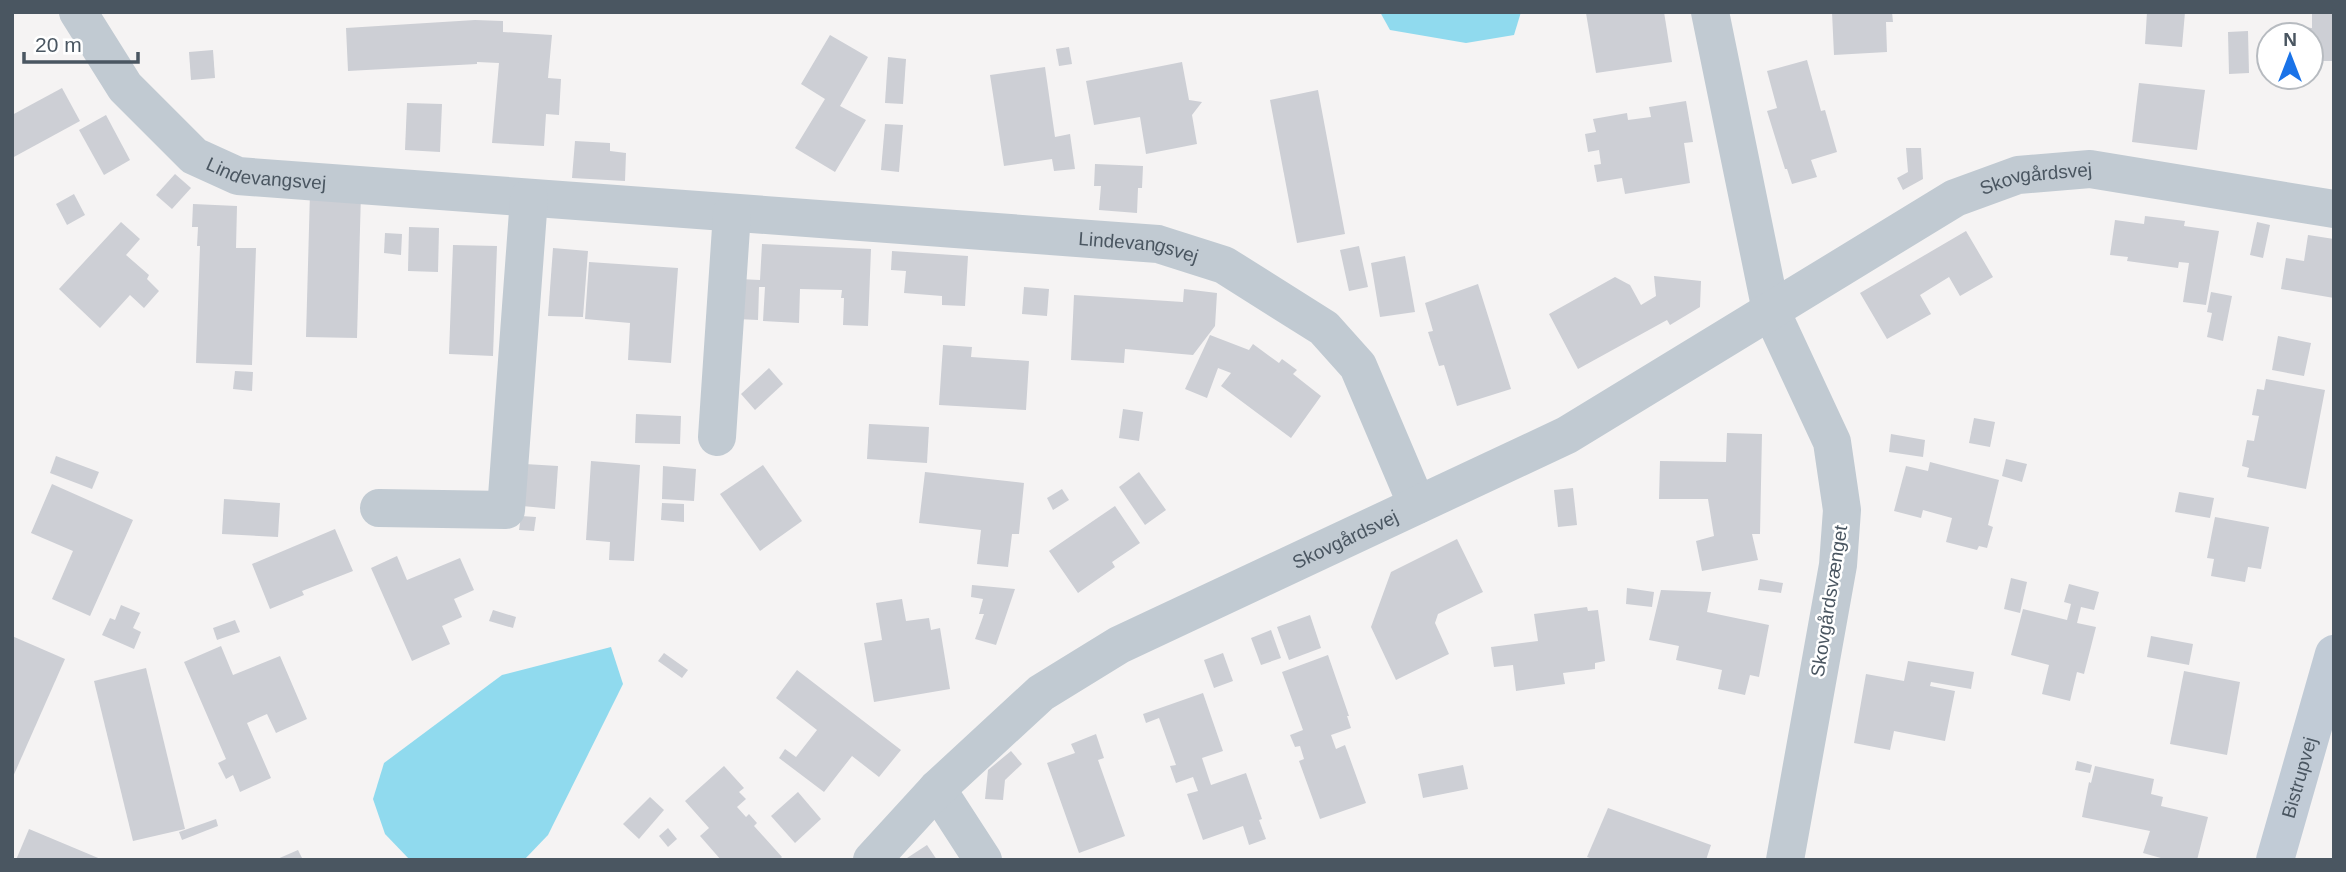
<svg xmlns="http://www.w3.org/2000/svg" width="2346" height="872" font-family="Helvetica,sans-serif">
<rect width="100%" height="100%" fill="#f5f3f3"/>
<g fill="#90daee">
<path d="M1380,12H1521L1514,35L1466,43L1390,30Z"/>
<path d="M611,647L623,684L548,835L524,860H410L385,834L373,799L384,763L502,675Z"/>
</g>
<g fill="#cdcfd5">
<path d="M1595,12H1664L1672,62L1596,73L1586,13Z"/>
<path d="M1832,12H1892L1893,22H1886L1887,52L1834,55Z"/>
<path d="M2147,12H2185L2182,47L2145,44Z"/>
<path d="M2312,12H2334V61H2311V35H2301V27L2312,28Z"/>
<path d="M475,20L503,21V32L552,35L548,78L561,79L559,115L546,114L544,146L492,143L499,63L477,62V64L348,71L346,28Z"/>
<path d="M2248,31L2249,73L2229,74L2228,32Z"/>
<path d="M830,35L868,57L840,106L866,120L835,172L795,148L825,99L801,84Z"/>
<path d="M1069,47L1072,64L1059,66L1056,49Z"/>
<path d="M213,50L215,78L191,80L189,52Z"/>
<path d="M888,57L906,59L903,104L885,103Z"/>
<path d="M1807,60L1821,111L1825,110L1837,152L1811,160L1817,177L1792,184L1787,169H1785L1767,111L1777,108L1767,71Z"/>
<path d="M1182,62L1189,100L1202,102L1192,115L1197,144L1146,154L1140,117L1094,125L1086,81Z"/>
<path d="M1045,67L1055,137L1070,134L1075,169L1054,171L1052,159L1004,166L990,75Z"/>
<path d="M2139,83L2205,90L2197,150L2132,142Z"/>
<path d="M62,88L80,121L12,158V115Z"/>
<path d="M1318,90L1345,234L1297,243L1270,100Z"/>
<path d="M1686,101L1693,142L1684,143L1690,183L1625,194L1622,178L1597,182L1594,165L1601,164L1599,150L1588,152L1585,134L1596,132L1593,119L1627,113L1628,120L1651,117L1649,107Z"/>
<path d="M407,103L442,104L440,152L405,150Z"/>
<path d="M106,115L130,160L104,175L79,130Z"/>
<path d="M885,124L903,125L899,172L881,170Z"/>
<path d="M575,141L610,143V151L626,153L625,181L572,178Z"/>
<path d="M1906,148H1921L1923,179L1903,190L1897,178L1908,172Z"/>
<path d="M1095,164L1143,166L1142,188H1138L1137,213L1099,210L1101,186H1094Z"/>
<path d="M175,174L191,188L172,209L156,195Z"/>
<path d="M310,192L361,193L357,338L306,337Z"/>
<path d="M74,194L85,215L67,225L56,204Z"/>
<path d="M193,204L237,206L236,248H256L252,365L196,363L200,246H197L198,227H192Z"/>
<path d="M2145,216L2185,221L2184,226L2219,231L2206,305L2183,302L2189,263L2179,262L2178,268L2127,261L2128,257L2110,255L2115,220L2144,224Z"/>
<path d="M121,222L140,239L126,255L149,275L147,279L159,291L144,308L130,295L100,328L59,289Z"/>
<path d="M2257,222L2270,225L2263,258L2250,255Z"/>
<path d="M409,227L439,228L438,272L408,271Z"/>
<path d="M1966,231L1993,277L1960,296L1949,277L1920,295L1931,314L1887,339L1860,293Z"/>
<path d="M385,233L402,234L401,255L384,253Z"/>
<path d="M2308,235L2334,239V298L2281,289L2286,258L2304,261Z"/>
<path d="M762,244L871,249L868,326L843,325L844,298H841L842,290L800,289L799,323L763,321L765,287H759L758,320L737,319L739,279L760,280Z"/>
<path d="M453,245L497,246L493,356L449,354Z"/>
<path d="M1359,246L1368,287L1349,291L1340,250Z"/>
<path d="M553,248L588,251L583,317L548,316Z"/>
<path d="M892,251L968,256L965,306L942,305V296L904,293L906,271L891,270Z"/>
<path d="M1405,256L1415,312L1380,317L1371,263Z"/>
<path d="M589,262L678,268L671,363L628,360L630,323L585,319Z"/>
<path d="M1654,276L1701,281L1700,307L1670,325L1667,320L1578,369L1549,314L1615,277L1630,285L1641,305L1656,296Z"/>
<path d="M1478,284L1511,389L1457,406L1444,365L1439,366L1428,332L1433,331L1425,303Z"/>
<path d="M1024,287L1049,289L1047,316L1022,314Z"/>
<path d="M1184,289L1217,293L1215,326L1193,355L1125,349L1124,363L1071,360L1074,295L1183,302Z"/>
<path d="M2211,292L2232,296L2223,341L2207,337L2212,313L2207,312Z"/>
<path d="M1210,335L1249,350L1253,344L1279,363L1282,359L1297,370L1293,374L1321,396L1291,438L1221,386L1231,373L1218,368L1207,398L1185,389Z"/>
<path d="M2278,336L2311,343L2304,376L2272,370Z"/>
<path d="M943,345L972,347L971,357L1029,361L1026,410L939,405Z"/>
<path d="M769,368L783,384L755,410L741,394Z"/>
<path d="M235,371L253,372L252,391L233,389Z"/>
<path d="M2266,379L2325,390L2306,489L2247,477L2249,468L2242,466L2247,440L2254,441L2259,416L2252,415L2257,389L2264,390Z"/>
<path d="M1123,409L1143,412L1139,441L1119,438Z"/>
<path d="M636,414L681,416L680,444L635,443Z"/>
<path d="M1974,418L1995,422L1990,447L1969,443Z"/>
<path d="M869,424L929,427L927,463L867,459Z"/>
<path d="M1727,433L1762,434L1760,534H1752L1758,560L1702,571L1696,541L1714,536L1708,499H1659L1660,461L1726,462Z"/>
<path d="M1891,434L1925,440L1923,457L1889,452Z"/>
<path d="M56,456L99,472L92,489L50,473Z"/>
<path d="M2006,459L2027,464L2022,482L2002,476Z"/>
<path d="M591,461L640,465L634,561L609,560L610,542L586,540Z"/>
<path d="M1930,462L1999,480L1988,525L1993,527L1987,548L1979,546L1977,550L1946,542L1952,518L1923,510L1921,518L1894,511L1906,466L1928,471Z"/>
<path d="M525,464L558,466L555,509L522,506Z"/>
<path d="M763,465L802,521L760,551L720,494Z"/>
<path d="M663,466L696,469L694,501L662,499Z"/>
<path d="M925,472L1024,483L1019,534H1012L1008,567L977,564L981,530L919,523Z"/>
<path d="M1139,472L1166,510L1145,525L1119,487Z"/>
<path d="M52,484L133,520L90,616L52,599L73,551L31,533Z"/>
<path d="M1573,488L1577,525L1558,527L1554,490Z"/>
<path d="M1062,489L1069,500L1053,510L1047,498Z"/>
<path d="M2179,492L2214,498L2210,518L2175,512Z"/>
<path d="M224,499L280,503L278,537L222,534Z"/>
<path d="M662,503L684,504V522L661,520Z"/>
<path d="M1115,506L1140,543L1112,562L1115,567L1078,593L1049,551Z"/>
<path d="M521,516L536,517L534,531L519,530Z"/>
<path d="M2215,517L2269,527L2261,569L2248,567L2245,582L2211,576L2214,559L2207,558Z"/>
<path d="M335,529L353,571L302,591L304,595L270,609L252,564Z"/>
<path d="M1457,539L1483,592L1438,614L1435,623L1449,654L1396,680L1371,627L1391,572Z"/>
<path d="M397,556L407,580L460,558L474,590L454,599L462,617L442,626L450,644L412,661L371,568Z"/>
<path d="M2011,578L2027,582L2020,613L2004,609Z"/>
<path d="M1760,579L1783,583L1781,593L1758,590Z"/>
<path d="M2069,584L2099,592L2094,610L2081,607L2077,623L2096,627L2084,674L2077,672L2070,701L2042,694L2049,665L2011,655L2023,609L2067,620L2071,604L2064,602Z"/>
<path d="M972,585L1015,589L996,645L975,639L984,614H979L983,599L971,597Z"/>
<path d="M1627,588L1654,592L1652,607L1626,604Z"/>
<path d="M1661,590L1711,592L1707,612L1769,625L1759,677L1750,675L1745,695L1718,689L1722,670L1676,660L1679,646L1649,640Z"/>
<path d="M902,599L906,621L929,618L931,630L940,628L950,689L874,702L864,643L882,640L876,603Z"/>
<path d="M121,605L140,613L133,628L141,632L134,649L102,635L110,618L115,620Z"/>
<path d="M1587,607L1588,611L1598,610L1605,661L1595,663V669L1563,673L1565,684L1516,691L1513,665L1494,667L1491,647L1538,641L1534,614Z"/>
<path d="M493,610L516,617L513,628L489,621Z"/>
<path d="M1310,615L1321,648L1289,660L1277,627Z"/>
<path d="M235,620L240,632L217,640L213,628Z"/>
<path d="M1271,630L1281,658L1261,665L1251,638Z"/>
<path d="M12,636L65,659L12,779Z"/>
<path d="M2151,636L2193,644L2189,665L2147,657Z"/>
<path d="M221,646L233,675L280,656L307,719L276,733L267,714L247,723L271,778L240,792L233,775L226,779L218,763L226,759L184,662Z"/>
<path d="M664,653L688,670L682,678L658,661Z"/>
<path d="M1223,653L1233,681L1214,688L1204,660Z"/>
<path d="M1328,655L1349,716H1347L1351,728L1331,735L1336,749L1345,745L1366,803L1320,819L1299,761L1304,759L1300,746L1295,747L1290,735L1303,730L1282,672Z"/>
<path d="M1908,661L1974,672L1971,689L1931,682L1930,686L1955,691L1945,741L1894,731L1890,750L1854,743L1866,674L1904,681Z"/>
<path d="M146,668L185,829L133,841L94,681Z"/>
<path d="M797,670L901,750L879,777L852,756L824,792L779,758L785,749L796,757L817,730L776,698Z"/>
<path d="M2184,671L2240,682L2227,755L2170,744Z"/>
<path d="M1203,693L1223,751L1202,758L1211,785L1246,773L1262,819L1259,820L1266,839L1249,845L1243,826L1203,840L1187,794L1198,791L1193,777L1176,783L1170,766L1176,765L1159,718L1146,723L1143,714Z"/>
<path d="M1096,734L1104,758L1098,760L1125,836L1079,853L1047,763L1075,753L1071,744Z"/>
<path d="M1011,751L1022,764L1005,780L1003,800L985,799L988,770Z"/>
<path d="M2077,761L2092,765L2090,773L2075,770Z"/>
<path d="M1463,765L1468,789L1423,798L1418,774Z"/>
<path d="M724,766L744,788L739,792L746,799L737,807L746,817L749,814L757,823L754,826L782,857L779,860H721L700,836L709,828L685,801Z"/>
<path d="M2095,766L2154,779L2151,794L2163,797L2161,806L2208,817L2197,860H2168L2143,853L2150,831L2082,817L2089,782L2091,783Z"/>
<path d="M798,792L821,819L795,843L771,816Z"/>
<path d="M650,797L664,810L639,839L623,824Z"/>
<path d="M1608,808L1711,845L1706,860H1596L1587,857Z"/>
<path d="M216,819L218,826L182,840L179,832Z"/>
<path d="M668,828L677,839L668,847L659,836Z"/>
<path d="M29,829L103,860H16Z"/>
<path d="M927,845L937,860H904Z"/>
<path d="M298,850L303,860H275Z"/>
</g>
<g fill="none" stroke-linecap="round" stroke-linejoin="round">
<g stroke="#c1cad2" stroke-width="38">
<path id="s1" d="M78,12L125,87L194,156L238,176L1158,244L1224,265L1324,328L1358,366L1417,505"/>
<path d="M1710,12L1771,311L1832,442L1842,510L1838,565L1785,860"/>
<path d="M717,437L732,213"/>
<path d="M379,508L506,510L529,198"/>
<path d="M937,789L983,860"/>
<path id="s2" d="M872,860L937,789L1041,693L1119,645L1567,435L1955,198L2018,175L2090,169L2334,209"/>
</g>
<path stroke="#c1cbd6" stroke-width="38" id="s3" d="M2275,860L2334,654"/>
</g>
<g text-anchor="middle" dominant-baseline="central" stroke-width="5" stroke-linejoin="round" paint-order="stroke">
<g font-size="19" fill="#4a5661" stroke="#fff">
<text stroke="none"><textPath href="#s1" startOffset="262">Lindevangsvej</textPath></text>
<text stroke="none"><textPath href="#s2" startOffset="1363">Skovgårdsvej</textPath></text>
<text stroke="none"><textPath href="#s1" startOffset="1138">Lindevangsvej</textPath></text>
<text stroke="none"><textPath href="#s2" startOffset="579">Skovgårdsvej</textPath></text>
<text transform="translate(1829 601) rotate(-81)">Skovgårdsvænget</text>
<text stroke="none"><textPath href="#s3" startOffset="86">Bistrupvej</textPath></text>
</g>
</g>
<rect width="2346" height="872" fill="none" stroke="#4a5661" stroke-width="28"/>
<g transform="translate(2290 56)"><circle r="33" fill="#ffffff" stroke="#b7bbc0" stroke-width="2"/>
<path d="M0-5L12 26L0 18L-12 26Z" fill="#1a73e8"/>
<text y="-10" font-size="19" font-weight="bold" text-anchor="middle" fill="#4a5661">N</text>
</g>
<path d="M24 52v10h114v-10" fill="none" stroke="#4a5661" stroke-width="3.5"/>
<text x="35" y="52" font-size="21" fill="#4a5661" stroke="#ffffff" stroke-width="5" paint-order="stroke">20 m</text>
</svg>
